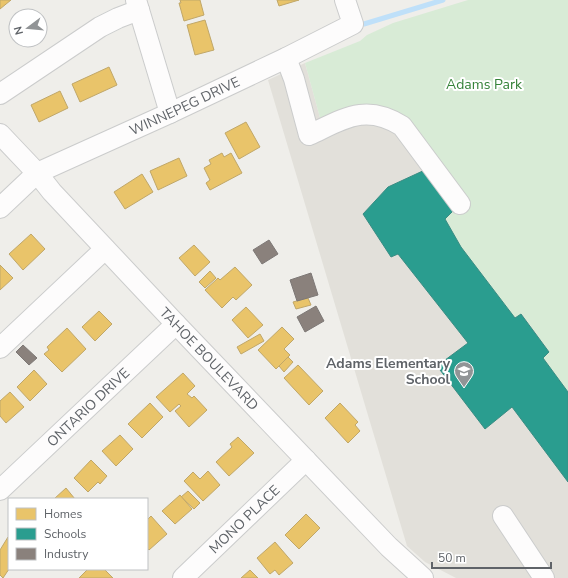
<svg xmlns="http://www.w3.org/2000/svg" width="568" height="578" font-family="'Nunito Sans',sans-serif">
<rect width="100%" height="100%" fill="#efeeea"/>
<path fill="#e2e0da" d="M305,63L322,125L367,108L568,229V578H456L425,562L407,546L268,80Z"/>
<path fill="#d8ebd6" d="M468,0H568V392L543,358L549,351L522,314L515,318L461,247L445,219L456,208L402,116L322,125L305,63L360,41L367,35L393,23Z"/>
<g fill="#e9c46a" stroke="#c0a769">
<path d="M0,0H11L0,9Z"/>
<path d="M180,0H200L204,15L184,21L179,3H181Z"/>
<path d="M277,0H299L279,6Z"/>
<path d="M205,20L214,50L195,55L187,25Z"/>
<path d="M109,67L117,85L80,102L72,84Z"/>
<path d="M60,91L68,108L39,122L31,105Z"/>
<path d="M246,122L260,147L239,159L225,133Z"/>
<path d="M222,153L224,157L231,153L242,173L210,190L206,183L210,180L204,168L211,164L209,160Z"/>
<path d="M179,158L187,176L158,190L150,171Z"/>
<path d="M142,174L153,192L125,209L114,192Z"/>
<path d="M31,234L45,249L23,270L9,254Z"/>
<path d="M194,245L210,262L195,276L179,258Z"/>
<path d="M0,265L13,278L0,290Z"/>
<path d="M235,267L252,285L236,300L233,297L222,308L205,290L218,278L220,280Z"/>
<path d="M210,271L216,278L205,288L199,282Z"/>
<path d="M308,298L311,305L296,309L293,302Z"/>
<path d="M246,307L263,325L248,338L232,320Z"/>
<path d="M99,311L112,324L95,341L82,327Z"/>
<path d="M282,327L294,339L284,349L290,355L276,369L258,350Z"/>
<path d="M67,328L86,349L62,372L44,354L49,350L47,347Z"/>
<path d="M260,334L264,341L241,354L237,347Z"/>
<path d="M288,357L293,362L284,372L279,366Z"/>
<path d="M298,365L323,391L309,405L284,378Z"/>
<path d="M34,370L47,384L30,401L17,387Z"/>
<path d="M183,373L195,386L187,394L192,398L194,396L207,410L189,427L175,411L181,406L179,404L170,412L156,397Z"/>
<path d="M10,392L24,407L6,423L0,416V401Z"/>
<path d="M150,403L163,417L142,438L128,424Z"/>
<path d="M340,403L358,422L355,425L360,431L348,443L325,418Z"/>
<path d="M120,435L133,449L116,466L102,451Z"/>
<path d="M238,437L254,453L229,476L216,462L232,447L230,444Z"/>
<path d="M91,460L107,476L100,484L98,482L88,492L74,478Z"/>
<path d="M208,471L220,485L203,501L184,481L193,472L200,479Z"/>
<path d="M66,488L75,499H54Z"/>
<path d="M188,491L200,503L194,509L181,497Z"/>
<path d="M180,495L192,509L175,524L162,511Z"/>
<path d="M306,514L320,528L299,549L285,535Z"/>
<path d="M151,516L167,534L149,550L147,548V520Z"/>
<path d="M8,537L9,569L3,578L0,575V550Z"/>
<path d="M275,542L293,563L279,575L275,570L270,574L257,558Z"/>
<path d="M88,569H104L113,578H79Z"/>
<path d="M250,570L258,578H241Z"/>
</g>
<path fill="#2a9d8f" stroke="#3a8c83" d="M427,169L456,208L445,219L461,247L515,318L521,314L549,352L543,358L568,392V482L512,407L485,429L437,366L468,343L398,254L391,257L363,214L388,187Z"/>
<g fill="#8a817c" stroke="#7d7876">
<path d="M269,240L278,254L262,264L253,250Z"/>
<path d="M311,273L318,295L297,301L290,280Z"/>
<path d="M316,306L324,321L305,332L297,317Z"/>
<path d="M23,345L37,358L29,365L16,352Z"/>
</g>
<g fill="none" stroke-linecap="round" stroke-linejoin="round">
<path stroke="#bfe0f9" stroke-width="5" d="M364,24L443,0"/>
<defs>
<g id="minor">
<path d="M136,0L170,113"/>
<path d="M286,58L294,79L309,135C344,119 365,103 402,126L460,204"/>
<path d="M0,94L100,27L118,18L139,10"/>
<path id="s1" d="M0,134L37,173L52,192L176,324L389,547L423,578"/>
<path id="s2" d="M0,208L37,173L170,113L286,58L353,24L345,0"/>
<path d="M0,348L105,249"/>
<path id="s3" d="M0,490L176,324"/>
<path d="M503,516L544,578"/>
<path id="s4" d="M183,578L306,460"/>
</g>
</defs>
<use href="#minor" stroke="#cbcccc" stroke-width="22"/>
<use href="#minor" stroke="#fdfcfc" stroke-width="20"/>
</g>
<defs>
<symbol id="school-pin" viewBox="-11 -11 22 30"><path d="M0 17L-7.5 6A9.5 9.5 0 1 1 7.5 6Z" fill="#919496" stroke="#fff"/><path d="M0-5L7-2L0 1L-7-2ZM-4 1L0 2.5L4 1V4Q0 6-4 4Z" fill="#fff"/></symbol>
</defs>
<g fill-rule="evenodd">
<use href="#school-pin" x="453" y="360" width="22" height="30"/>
</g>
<g text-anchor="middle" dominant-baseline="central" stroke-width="4" stroke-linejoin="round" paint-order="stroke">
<g font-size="14" fill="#348238" stroke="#fff">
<text x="484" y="84">Adams Park</text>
</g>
<g font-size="14" fill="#5f6368" stroke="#fff">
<text stroke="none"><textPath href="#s2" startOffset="213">WINNEPEG DRIVE</textPath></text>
<text stroke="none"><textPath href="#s1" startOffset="307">TAHOE BOULEVARD</textPath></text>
<text stroke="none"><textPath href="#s3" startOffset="121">ONTARIO DRIVE</textPath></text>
<text stroke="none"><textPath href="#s4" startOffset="85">MONO PLACE</textPath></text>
</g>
<g font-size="14" font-weight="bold" fill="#5f6368" stroke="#fff" text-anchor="end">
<text x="450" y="363">Adams Elementary<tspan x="450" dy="16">School</tspan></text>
</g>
</g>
<rect x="8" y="498" width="140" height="72" fill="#ffffff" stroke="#bfc1c3"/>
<rect x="16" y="508" width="20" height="12" fill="#e9c46a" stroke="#bfc1c3"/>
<text x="44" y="518" font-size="12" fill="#5f6368">Homes</text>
<rect x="16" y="528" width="20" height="12" fill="#2a9d8f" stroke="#bfc1c3"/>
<text x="44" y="538" font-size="12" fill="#5f6368">Schools</text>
<rect x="16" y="548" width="20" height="12" fill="#8a817c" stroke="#bfc1c3"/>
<text x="44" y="558" font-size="12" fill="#5f6368">Industry</text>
<g transform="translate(28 28) rotate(254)"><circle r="19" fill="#ffffff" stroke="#bfc1c3"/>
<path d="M0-3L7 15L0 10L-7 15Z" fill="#919496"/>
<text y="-6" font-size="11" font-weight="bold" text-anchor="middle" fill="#5f6368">N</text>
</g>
<path d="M432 562v6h119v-6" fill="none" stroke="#5f6368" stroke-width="2"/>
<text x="438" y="562" font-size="12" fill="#5f6368" stroke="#ffffff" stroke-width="3" paint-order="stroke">50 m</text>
</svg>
